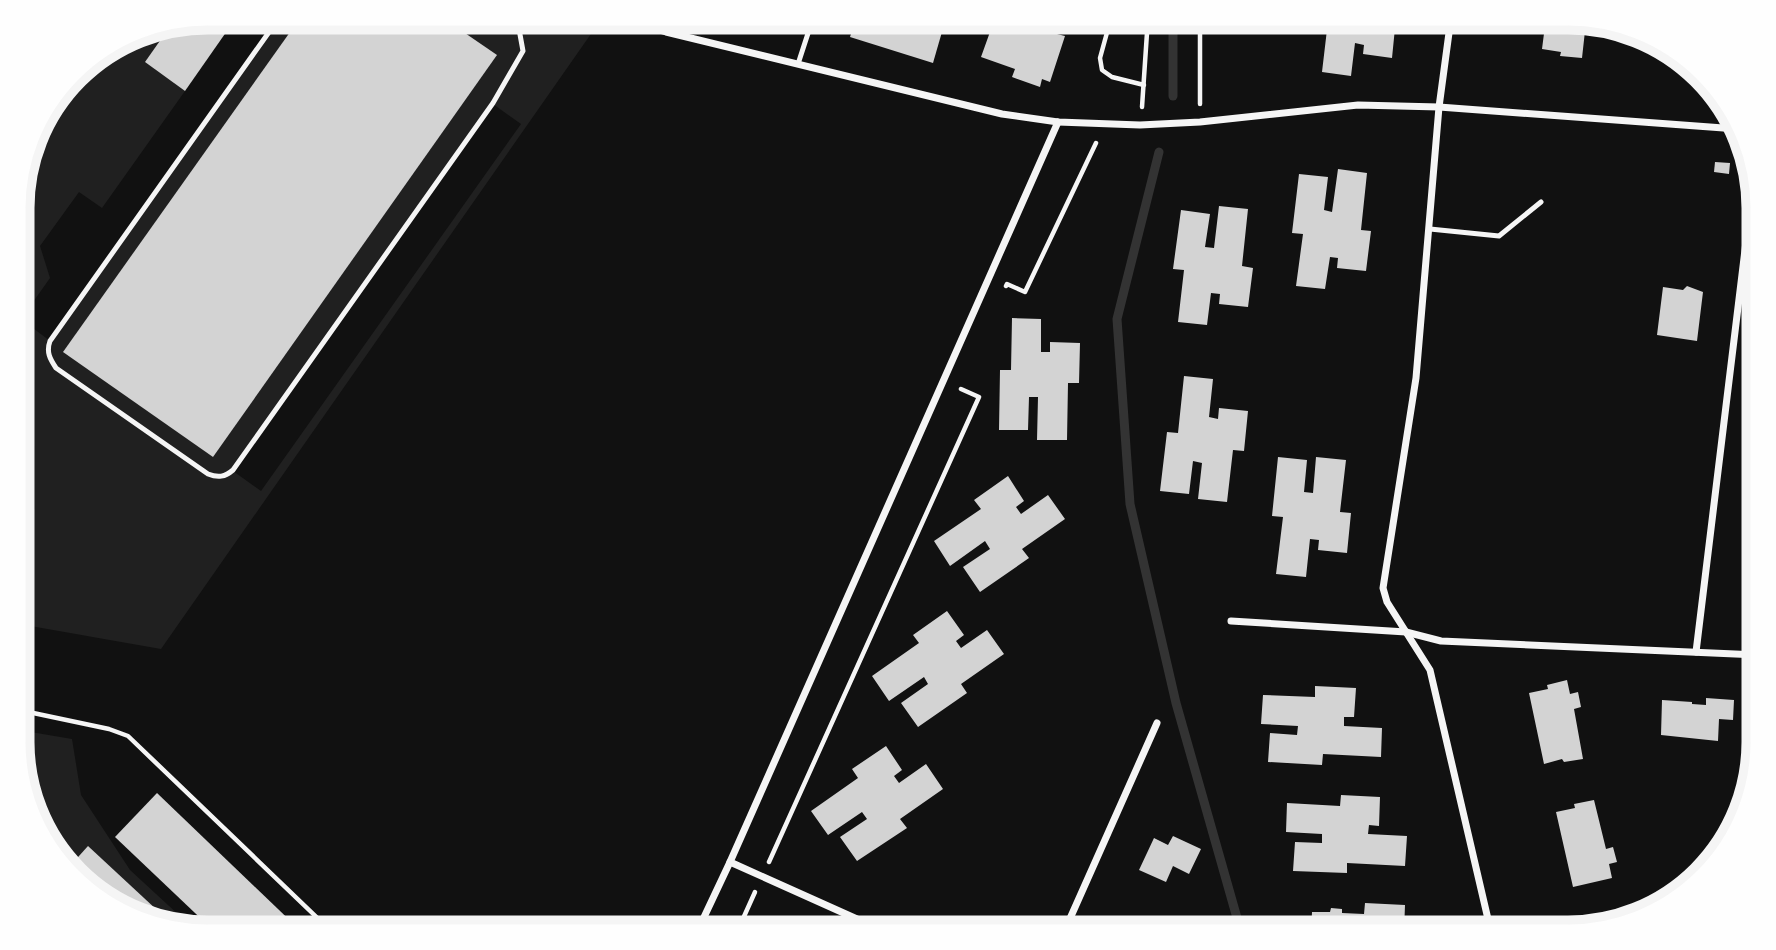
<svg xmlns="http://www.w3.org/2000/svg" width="1776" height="950" font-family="Poppins,sans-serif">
<rect width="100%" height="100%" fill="#111"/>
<g fill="#202020" fill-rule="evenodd">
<path d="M279,18H300L64,351L213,457L496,56L443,18H558L593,31L161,649L19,624L18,283L45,114L82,65L135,32L171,25L145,62L185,91L102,208L79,192L40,246L50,278L21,319L50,341ZM493,104L521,124L261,491L233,471Z"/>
<path d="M19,730L72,739L81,795L130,870L194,929L123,913L50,848L19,767Z"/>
</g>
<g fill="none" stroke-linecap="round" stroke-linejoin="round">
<g stroke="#333" stroke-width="9">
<path d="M1173,96V18"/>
<path d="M1159,152L1117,319L1130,504L1176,703L1241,932"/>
</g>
</g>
<g fill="#d3d3d3">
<path d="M208,18H236L185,91L145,62L171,25Z"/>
<path d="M300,18H443L497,55L213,457L63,352Z"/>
<path d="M856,18H946L933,63L850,37Z"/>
<path d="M995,18H1062L1057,34L1065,36L1050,82L1042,79L1040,87L1012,77L1015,69L981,57Z"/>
<path d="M1316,18H1396L1392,58L1363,54L1364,45L1355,43L1351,76L1322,72L1328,21Z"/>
<path d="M1546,18H1568L1586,22L1582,58L1560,56L1561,52L1542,49Z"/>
<path d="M1715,162L1730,163L1729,174L1714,172Z"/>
<path d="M1338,169L1367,173L1361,230L1371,231L1366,271L1337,268L1338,258L1330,257L1325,289L1296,286L1303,234L1292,233L1299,174L1328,177L1324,210L1332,212Z"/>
<path d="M1219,206L1248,209L1242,266L1253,268L1248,307L1219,304L1220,294L1211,293L1207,325L1178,322L1184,270L1173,269L1181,210L1210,214L1205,247L1214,248Z"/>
<path d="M1687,286L1703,292L1697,341L1657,335L1663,287L1683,290Z"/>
<path d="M1012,318L1041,319V352H1050V342L1080,343L1079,383H1068L1067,440H1037L1038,397H1029L1028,430H999L1000,370H1011Z"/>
<path d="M1184,376L1213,379L1209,417L1218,419L1219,408L1248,411L1244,451L1233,450L1227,502L1198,499L1202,463L1193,461L1189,494L1160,491L1167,432L1178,433Z"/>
<path d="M1278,457L1307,460L1304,492L1313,493L1316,457L1346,460L1340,512L1351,513L1347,553L1318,550L1319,540L1310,539L1306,577L1276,574L1283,517L1272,516Z"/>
<path d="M1008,476L1024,501L1016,507L1021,514L1048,495L1065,519L1022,549L1029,558L980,592L963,567L990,549L985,541L950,566L934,541L981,509L974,500Z"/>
<path d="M1752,609H1758V627L1750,625Z"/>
<path d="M947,611L964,635L956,641L961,648L987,630L1004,654L961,684L967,693L918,727L901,703L928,684L924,677L889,701L872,676L919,643L913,635Z"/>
<path d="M1567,680L1570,694L1578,692L1581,707L1574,709L1583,759L1564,762L1562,759L1544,764L1529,693L1548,689L1547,685Z"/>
<path d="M1315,686L1356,688L1354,717H1344V726L1382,728L1381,757L1323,754L1322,765L1268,762L1270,733L1297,735L1298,726L1261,724L1263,695L1315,697Z"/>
<path d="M1706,698L1734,700L1733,720L1719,719L1718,741L1661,735L1662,700L1692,702V704L1706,705Z"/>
<path d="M886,746L902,770L894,776L899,783L926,764L943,789L900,819L907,828L857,861L840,837L867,819L862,812L828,835L811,811L858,778L852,769Z"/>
<path d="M157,793L302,932H215L115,837Z"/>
<path d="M1341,795L1380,797L1379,826L1369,825L1368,834L1407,836L1405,866L1347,863V873L1293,871L1295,842L1322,843V834L1286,832L1287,803L1340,806Z"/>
<path d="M1594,800L1606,849L1613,847L1617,862L1609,864L1612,878L1573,887L1556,812L1575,808L1574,804Z"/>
<path d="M1173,836L1201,849L1189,874L1173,866L1166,882L1139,870L1154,838L1168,845Z"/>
<path d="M88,846L172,924L123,913L70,866Z"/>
<path d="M1365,903L1405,905L1404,932H1311L1312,912H1330L1331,908L1342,909V913L1364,914Z"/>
</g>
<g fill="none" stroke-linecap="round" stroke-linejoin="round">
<g stroke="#f5f5f5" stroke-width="4.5">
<path d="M1111,18L1100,58L1102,70L1112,77L1144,85"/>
<path d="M1200,18V104"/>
<path d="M1060,26L1076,31L1085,18"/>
<path d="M1142,107L1148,18"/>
<path d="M1006,286L1007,284L1025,292L1096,143"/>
<path d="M19,710L109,729L128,736L332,932"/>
<path d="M769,862L979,397L961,389"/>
<path d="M737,932L755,892"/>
</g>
<g stroke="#f5f5f5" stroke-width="5">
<path d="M279,18L50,341C46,352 50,359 56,368L208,474C218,478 225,477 233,470L493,103L523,51L517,18"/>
<path d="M798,64L813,18"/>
<path d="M1430,229L1499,236L1541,202"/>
</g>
<g stroke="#f5f5f5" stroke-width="7">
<path d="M621,18L666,32L1002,114L1058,122L1140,125L1200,122L1358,105L1439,107L1737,129"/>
<path d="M1451,18L1439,107L1416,378L1383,588L1387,602L1430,670L1491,932"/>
<path d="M1231,621L1406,632L1441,641L1758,655"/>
<path d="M1696,652L1754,176"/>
<path d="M697,932L730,862"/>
<path d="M886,932L730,862L1058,122"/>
<path d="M1064,932L1157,723"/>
</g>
</g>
<path d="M0 0H1776V950H0ZM208 30H1568A178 178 0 0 1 1746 208V742A178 178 0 0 1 1568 920H208A178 178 0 0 1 30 742V208A178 178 0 0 1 208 30Z" fill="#fefefe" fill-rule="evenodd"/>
<path fill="none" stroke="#f5f5f5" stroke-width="9" d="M208 30H1568A178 178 0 0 1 1746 208V742A178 178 0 0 1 1568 920H208A178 178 0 0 1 30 742V208A178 178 0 0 1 208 30Z"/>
</svg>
